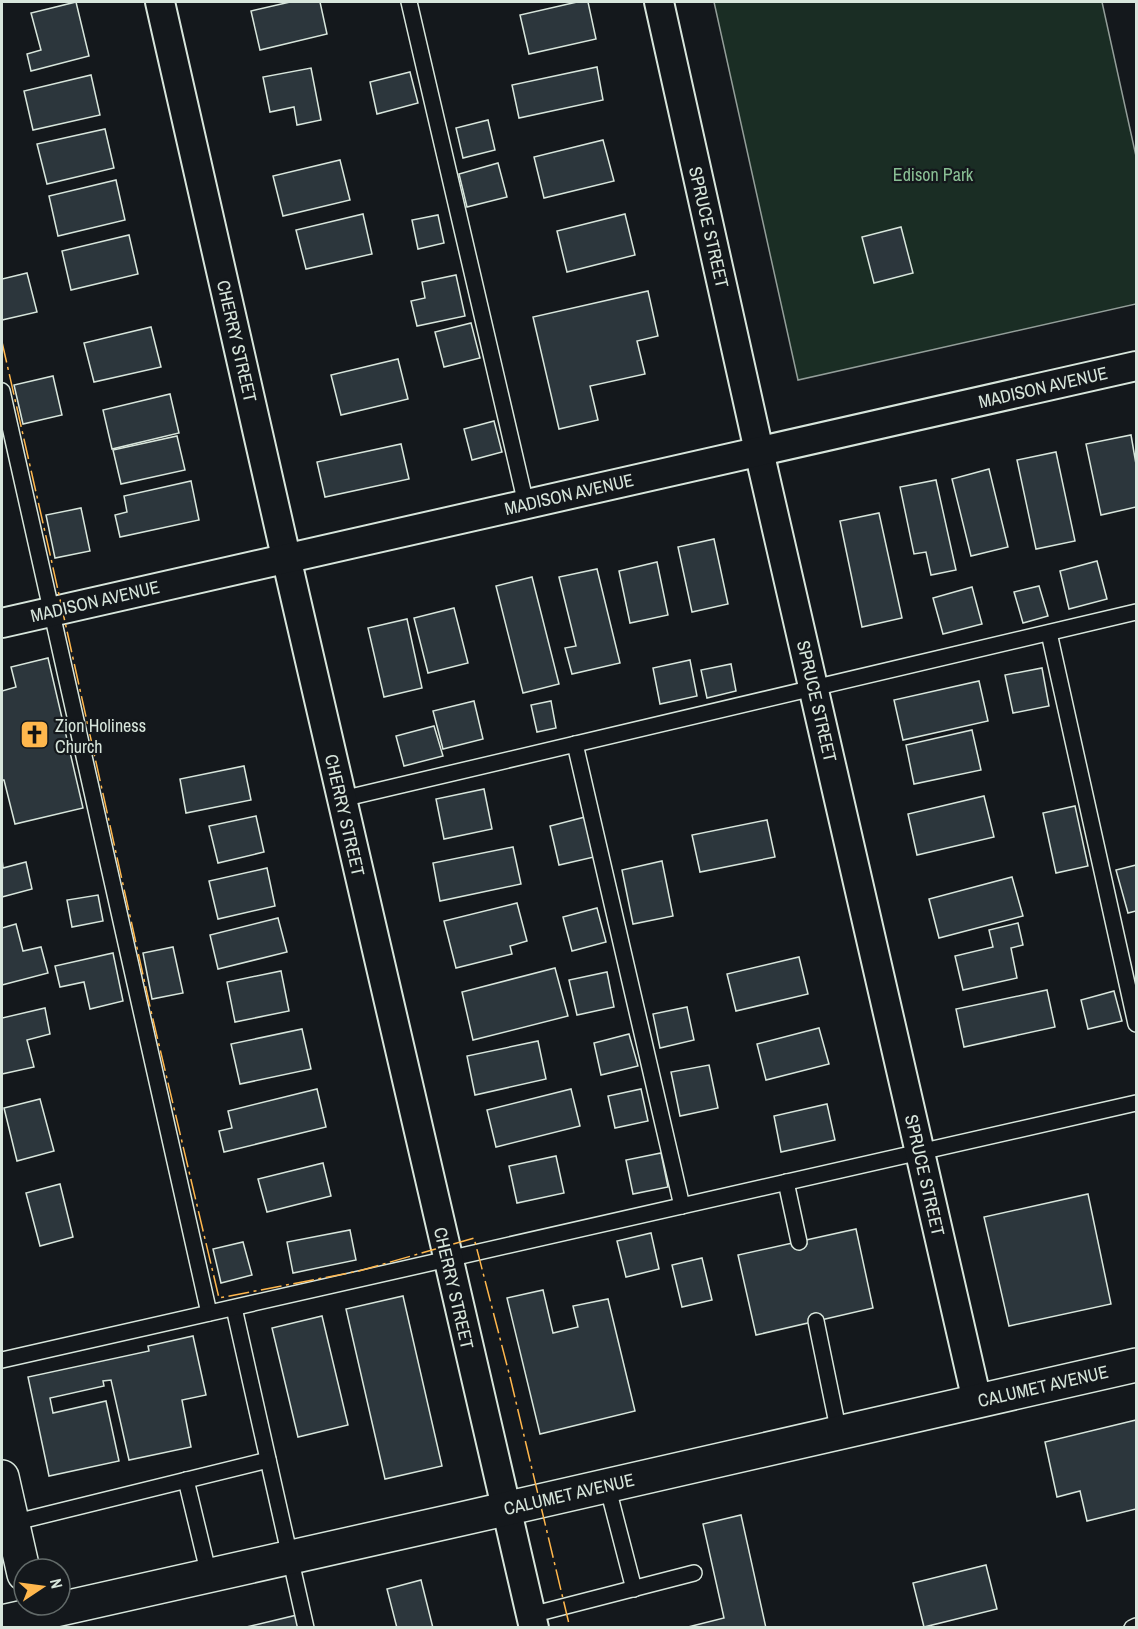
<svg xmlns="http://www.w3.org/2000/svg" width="1138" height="1629" font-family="'Archivo Narrow',sans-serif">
<rect width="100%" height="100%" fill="#14181c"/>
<path fill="#1a2d24" stroke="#939e99" stroke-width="1.5" d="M714,2H1102L1136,156V304L798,380Z"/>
<g fill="#2c363c" stroke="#d8e6dc" stroke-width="1.5">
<path d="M76,2L89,56L31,71L27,54L41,50L31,13Z"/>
<path d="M290,2H320L327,34L260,50L251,11Z"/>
<path d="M577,2H588L596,39L529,54L520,15Z"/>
<path d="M597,67L603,100L519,118L512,85Z"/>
<path d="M311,68L321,120L297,125L294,107L270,112L263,77Z"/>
<path d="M410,72L418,103L377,114L370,82Z"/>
<path d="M91,75L100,115L33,130L24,91Z"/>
<path d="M488,120L495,150L463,158L456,128Z"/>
<path d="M105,129L114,168L47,184L37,144Z"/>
<path d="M603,140L614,181L544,198L534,157Z"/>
<path d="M340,160L350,200L283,216L273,176Z"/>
<path d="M498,163L507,197L467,207L459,174Z"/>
<path d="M116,180L125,220L58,236L49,196Z"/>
<path d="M363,214L372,254L306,269L296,230Z"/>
<path d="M625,214L635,255L567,272L557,231Z"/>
<path d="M438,215L444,243L418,249L412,220Z"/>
<path d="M901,227L913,273L874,283L862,237Z"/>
<path d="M129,235L138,274L71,290L62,251Z"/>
<path d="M27,273L37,312L2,320V279Z"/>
<path d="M456,275L465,316L417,326L411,301L425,298L422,282Z"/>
<path d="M648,291L658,336L637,341L645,374L590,386L598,420L559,429L533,317Z"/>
<path d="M471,323L480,358L444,367L435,332Z"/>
<path d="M151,327L161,367L94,382L84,343Z"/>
<path d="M398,359L408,399L341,415L331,375Z"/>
<path d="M53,376L62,415L23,424L14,385Z"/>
<path d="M170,394L179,433L112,449L103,410Z"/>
<path d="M494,421L502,452L472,460L464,429Z"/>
<path d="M1131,435L1136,464V507L1101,515L1086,444Z"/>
<path d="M177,436L185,470L121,484L113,450Z"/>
<path d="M401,444L409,479L325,497L317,462Z"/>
<path d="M1056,452L1075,541L1036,549L1017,460Z"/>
<path d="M989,469L1008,547L971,556L952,479Z"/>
<path d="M936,480L956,570L931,575L926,552L914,554L900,487Z"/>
<path d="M191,481L199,520L120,537L115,515L127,512L124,496Z"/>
<path d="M81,508L90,551L55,558L46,515Z"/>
<path d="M879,513L902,618L862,627L840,521Z"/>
<path d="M714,539L728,604L692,612L678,547Z"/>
<path d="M1097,561L1107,599L1069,609L1060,571Z"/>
<path d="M657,562L668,615L630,623L619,571Z"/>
<path d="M597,569L620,663L572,674L565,648L576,646L559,577Z"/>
<path d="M532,577L559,684L523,693L496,586Z"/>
<path d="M1039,586L1048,616L1023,623L1014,592Z"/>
<path d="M972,587L982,624L943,634L933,598Z"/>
<path d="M454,608L468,663L428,673L414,618Z"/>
<path d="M407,619L422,688L384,697L368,628Z"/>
<path d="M48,658L83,808L15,824L4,780H2V691L16,687L11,667Z"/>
<path d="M690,660L697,696L660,704L653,668Z"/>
<path d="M731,664L736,691L707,698L701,670Z"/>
<path d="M1042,668L1049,706L1013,713L1005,675Z"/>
<path d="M979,681L988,721L903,740L894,700Z"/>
<path d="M474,701L483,739L443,749L433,711Z"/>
<path d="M551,701L556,728L537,732L531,705Z"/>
<path d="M434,726L443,756L404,766L396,736Z"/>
<path d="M972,730L981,770L914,784L906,745Z"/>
<path d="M244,766L251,800L186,813L180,779Z"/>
<path d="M484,789L492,829L444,839L436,799Z"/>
<path d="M984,796L994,837L917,855L908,814Z"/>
<path d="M1075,806L1088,866L1056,873L1043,813Z"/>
<path d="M256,816L264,852L218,863L209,826Z"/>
<path d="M585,817L594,857L559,865L550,826Z"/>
<path d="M767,820L775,857L700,872L692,835Z"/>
<path d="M513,847L521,884L440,901L433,863Z"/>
<path d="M2,859L3,868L26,862L32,889L2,897Z"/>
<path d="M662,861L673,916L633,924L622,870Z"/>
<path d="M1136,865V911L1128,913L1116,870Z"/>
<path d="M267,868L275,906L218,919L209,881Z"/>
<path d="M1012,877L1023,916L939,938L929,899Z"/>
<path d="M98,895L103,921L72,927L67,900Z"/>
<path d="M517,903L527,941L510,946L512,954L456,968L444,921Z"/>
<path d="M597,908L606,942L572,951L563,917Z"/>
<path d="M278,918L287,952L218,969L210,935Z"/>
<path d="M1018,923L1023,945L1011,948L1017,978L963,990L955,956L993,947L989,930Z"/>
<path d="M16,924L23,951L41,947L48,973L2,985V928Z"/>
<path d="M173,947L183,993L152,999L143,953Z"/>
<path d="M113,953L123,1001L90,1009L84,982L60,987L55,966Z"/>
<path d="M799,957L808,994L736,1011L727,974Z"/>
<path d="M555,968L568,1016L473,1040L462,992Z"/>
<path d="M281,971L289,1011L235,1022L227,982Z"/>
<path d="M607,972L614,1007L577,1015L569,980Z"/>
<path d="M1047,990L1055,1027L964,1047L956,1009Z"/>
<path d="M1114,991L1122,1021L1088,1029L1081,1000Z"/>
<path d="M687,1007L694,1040L660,1048L653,1014Z"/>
<path d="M45,1008L50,1034L27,1040L34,1067L2,1074V1018Z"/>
<path d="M819,1028L829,1064L766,1080L757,1044Z"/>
<path d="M302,1029L311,1069L240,1084L231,1044Z"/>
<path d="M629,1034L638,1066L601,1075L594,1043Z"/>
<path d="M538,1041L546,1079L475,1095L467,1056Z"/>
<path d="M709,1065L718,1108L680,1116L671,1072Z"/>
<path d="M317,1089L326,1127L224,1152L219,1131L232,1128L228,1111Z"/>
<path d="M571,1089L580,1126L496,1147L487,1110Z"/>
<path d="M641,1089L648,1121L615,1128L608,1096Z"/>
<path d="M40,1099L54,1151L17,1161L4,1108Z"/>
<path d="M827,1104L835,1140L781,1152L774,1116Z"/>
<path d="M661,1153L668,1187L633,1194L626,1160Z"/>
<path d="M556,1156L564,1193L517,1203L509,1166Z"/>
<path d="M323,1163L331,1196L267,1212L258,1179Z"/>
<path d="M60,1184L73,1237L40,1246L26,1193Z"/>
<path d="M1088,1194L1111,1304L1009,1326L984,1217Z"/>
<path d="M856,1229L873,1308L756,1335L738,1255Z"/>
<path d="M350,1230L356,1260L293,1273L287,1242Z"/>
<path d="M651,1233L659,1269L626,1277L617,1241Z"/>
<path d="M243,1242L252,1275L221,1283L213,1249Z"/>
<path d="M702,1258L712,1300L682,1307L672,1265Z"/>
<path d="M543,1290L553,1333L578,1327L573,1306L608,1299L635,1411L540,1434L507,1298Z"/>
<path d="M403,1296L442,1466L385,1479L346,1309Z"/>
<path d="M322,1316L348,1425L298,1437L272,1328Z"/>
<path d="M193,1336L206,1395L182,1400L191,1447L129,1460L111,1380L103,1381L104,1386L50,1398L53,1413L106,1401L119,1461L49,1476L28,1377L149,1351L148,1346Z"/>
<path d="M1136,1420V1509L1087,1521L1080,1491L1057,1497L1045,1442Z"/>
<path d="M741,1515L766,1628H684L724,1618L703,1524Z"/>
<path d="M986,1565L997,1609L924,1627L913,1583Z"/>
<path d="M421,1580L433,1628H397L387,1589Z"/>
<path d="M297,1615L301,1628H242Z"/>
</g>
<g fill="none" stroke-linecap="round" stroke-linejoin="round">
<defs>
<g id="service">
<path d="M409,2L526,504"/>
<path d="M2,391L209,1313"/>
<path d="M1049,633L1136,1024"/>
<path d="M575,744L682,1206"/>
<path d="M342,799L1136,612"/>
<path d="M786,1182L799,1242"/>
<path d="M234,1308L306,1628"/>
<path d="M816,1321L839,1433"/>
<path d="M2,1360L1136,1103"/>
<path d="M186,1480L209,1575"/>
<path d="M607,1485L634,1589"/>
<path d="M12,1523L268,1460"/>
<path d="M531,1615L694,1573"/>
<path d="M1132,1628L1136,1626"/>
</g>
<g id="minor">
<path d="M160,2L286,557L534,1628"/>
<path d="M659,2L759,451L977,1401"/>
<path d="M2,623L1136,366"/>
</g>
<path id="tertiary" d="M2,1477L24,1574"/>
<path id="primary" d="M2,1622L461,1519L1136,1365"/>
</defs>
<use href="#service" stroke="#d8e6dc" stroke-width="18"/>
<use href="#minor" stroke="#d8e6dc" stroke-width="32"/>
<use href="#tertiary" stroke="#d8e6dc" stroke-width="36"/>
<use href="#primary" stroke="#d8e6dc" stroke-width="36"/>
<use href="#service" stroke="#14181c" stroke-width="15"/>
<use href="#minor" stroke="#14181c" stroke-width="28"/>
<use href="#tertiary" stroke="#14181c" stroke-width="33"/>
<use href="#primary" stroke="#14181c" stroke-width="33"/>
<path stroke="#ffb74d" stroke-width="1.5" stroke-dasharray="21 4.5 3 4.5" stroke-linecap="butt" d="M2,342L50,554L151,1011L219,1298L359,1271L474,1238L510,1377L570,1628"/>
</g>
<defs>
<symbol id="church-square" viewBox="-11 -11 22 22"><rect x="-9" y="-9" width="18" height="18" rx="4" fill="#ffb74d" stroke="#14181c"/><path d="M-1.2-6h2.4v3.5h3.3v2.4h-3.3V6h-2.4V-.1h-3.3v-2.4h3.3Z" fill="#111"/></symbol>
</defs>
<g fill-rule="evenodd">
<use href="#church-square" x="18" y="718" width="33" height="33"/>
</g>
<g text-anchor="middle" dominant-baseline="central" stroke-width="4.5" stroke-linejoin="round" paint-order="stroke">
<g font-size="18" fill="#8ac095" stroke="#14181c">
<text x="933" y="174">Edison Park</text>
</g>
<g font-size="18" fill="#d8e6dc" stroke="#14181c">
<text transform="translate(709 227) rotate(77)">SPRUCE STREET</text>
<text transform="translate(237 341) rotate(77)">CHERRY STREET</text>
<text transform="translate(1043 387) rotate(-13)">MADISON AVENUE</text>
<text transform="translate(569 494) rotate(-13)">MADISON AVENUE</text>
<text transform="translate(95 601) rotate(-13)">MADISON AVENUE</text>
<text transform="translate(817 701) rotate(77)">SPRUCE STREET</text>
<text transform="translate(345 815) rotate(77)">CHERRY STREET</text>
<text transform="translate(925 1175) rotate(77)">SPRUCE STREET</text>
<text transform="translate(454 1288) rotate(77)">CHERRY STREET</text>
<text transform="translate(1043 1386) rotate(-13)">CALUMET AVENUE</text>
<text transform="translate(569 1494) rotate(-13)">CALUMET AVENUE</text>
</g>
<g font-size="18" fill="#d8e6dc" stroke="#14181c" text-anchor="start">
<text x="55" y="725">Zion Holiness<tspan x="55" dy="21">Church</tspan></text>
</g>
</g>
<rect width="1138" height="1629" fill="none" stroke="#d8e6dc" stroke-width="6"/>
<g transform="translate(42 1587) rotate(77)"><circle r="28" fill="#14181c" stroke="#626a69" stroke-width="1.5"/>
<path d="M0-4.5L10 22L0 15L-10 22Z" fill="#ffb74d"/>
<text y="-9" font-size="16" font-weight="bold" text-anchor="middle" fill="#d8e6dc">N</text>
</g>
</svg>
